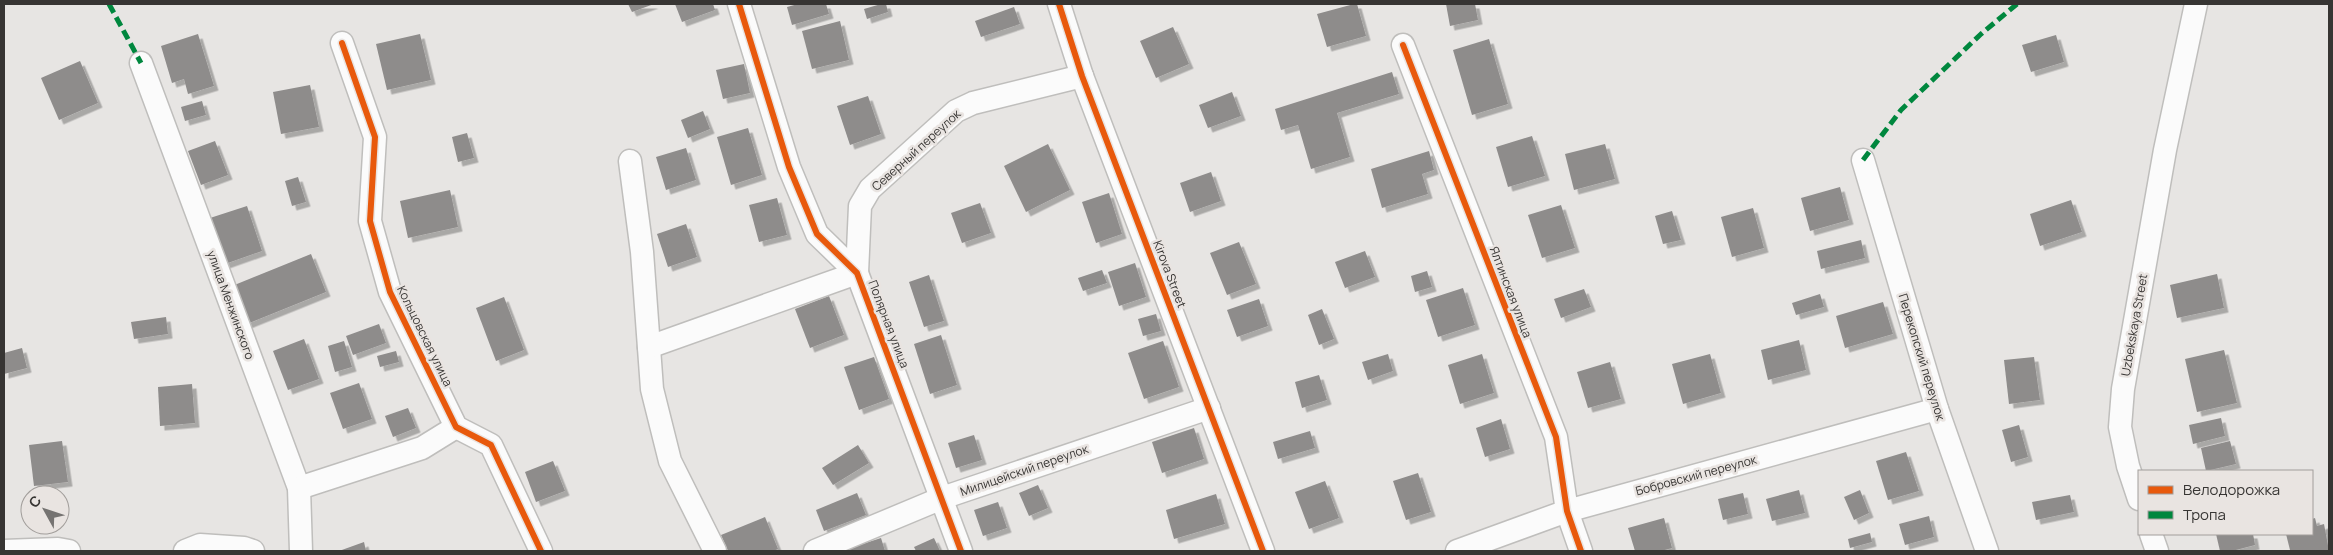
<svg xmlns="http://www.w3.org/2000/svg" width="2333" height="555" font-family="Manrope,sans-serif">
<defs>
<filter id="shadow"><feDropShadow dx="4.5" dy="4.5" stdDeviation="0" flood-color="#0004"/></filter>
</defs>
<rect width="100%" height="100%" fill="#e7e5e3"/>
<g fill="#8e8c8b" filter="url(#shadow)">
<path d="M628,4H654L632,12Z"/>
<path d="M675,4H713L715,10L682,22Z"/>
<path d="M798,4H826L829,14L792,25L787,7Z"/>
<path d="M881,4H886L888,12L867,19L864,9Z"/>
<path d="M1354,4H1357L1366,36L1327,47L1317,14Z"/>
<path d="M1446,4H1475L1478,20L1450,26Z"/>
<path d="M1014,7L1020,24L981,37L975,21Z"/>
<path d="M840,21L849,60L812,69L802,31Z"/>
<path d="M1173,27L1189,64L1156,78L1140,41Z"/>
<path d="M198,34L214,86L188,94L184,79L172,83L161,46Z"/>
<path d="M420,34L431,80L387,90L376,44Z"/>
<path d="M2056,35L2064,62L2031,72L2022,45Z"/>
<path d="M1489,39L1508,104L1472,115L1453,50Z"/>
<path d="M80,61L98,103L59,120L41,78Z"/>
<path d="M744,64L750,93L723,99L716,70Z"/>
<path d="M1392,72L1399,94L1337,113L1350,157L1311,169L1298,125L1281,130L1275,109Z"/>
<path d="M310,85L319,127L281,134L273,92Z"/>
<path d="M1232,92L1241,116L1208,128L1199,105Z"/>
<path d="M868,96L881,134L850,145L837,106Z"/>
<path d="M202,101L206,115L185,121L181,107Z"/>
<path d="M703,111L710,129L688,138L681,120Z"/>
<path d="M748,128L762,175L731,185L717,137Z"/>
<path d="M467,133L474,158L458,162L452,137Z"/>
<path d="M1532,136L1545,176L1508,187L1496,147Z"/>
<path d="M215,141L228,175L201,185L188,151Z"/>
<path d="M1048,144L1070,190L1026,212L1004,166Z"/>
<path d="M1605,144L1615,179L1574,190L1565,154Z"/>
<path d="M686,148L696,180L666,190L656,157Z"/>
<path d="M1429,151L1434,170L1422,174L1428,194L1382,208L1371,169Z"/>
<path d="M1211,172L1221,201L1190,212L1180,183Z"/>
<path d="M298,177L306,202L292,206L285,181Z"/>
<path d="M1840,187L1849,220L1810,231L1801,198Z"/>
<path d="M450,190L458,227L408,238L400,201Z"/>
<path d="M1109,193L1122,234L1096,243L1082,202Z"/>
<path d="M777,198L787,235L759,242L749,205Z"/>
<path d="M2071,200L2082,232L2040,246L2030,214Z"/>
<path d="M980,203L991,233L962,243L951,213Z"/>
<path d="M1561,205L1575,248L1542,258L1528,215Z"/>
<path d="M247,206L262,251L225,264L210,218Z"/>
<path d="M1753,208L1764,248L1732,257L1721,217Z"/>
<path d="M1672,211L1681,240L1663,244L1655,216Z"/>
<path d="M686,224L697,257L668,267L657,234Z"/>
<path d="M1861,240L1865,258L1821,269L1817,251Z"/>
<path d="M1239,242L1256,284L1227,295L1210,253Z"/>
<path d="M1365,251L1375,277L1345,288L1335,262Z"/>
<path d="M311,254L326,292L247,324L232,286Z"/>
<path d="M1135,263L1146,297L1119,306L1108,272Z"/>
<path d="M1102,270L1107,283L1083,291L1078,278Z"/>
<path d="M1427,271L1432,287L1415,292L1411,276Z"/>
<path d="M2217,274L2224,308L2177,318L2170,285Z"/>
<path d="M929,275L944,321L924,327L909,282Z"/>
<path d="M1463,288L1475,325L1438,337L1426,300Z"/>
<path d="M1584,289L1591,307L1561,318L1554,299Z"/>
<path d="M1820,294L1824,307L1796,315L1792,303Z"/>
<path d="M829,296L844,335L810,348L795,309Z"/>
<path d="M504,297L524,350L496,361L476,308Z"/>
<path d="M1259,299L1268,326L1237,337L1227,310Z"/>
<path d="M1883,302L1893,334L1845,348L1836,316Z"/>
<path d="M1322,309L1334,339L1319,345L1308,315Z"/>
<path d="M1156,314L1161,331L1143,336L1138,319Z"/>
<path d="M166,317L168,334L134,339L131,322Z"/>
<path d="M379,324L386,343L353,355L346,336Z"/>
<path d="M941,335L957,385L930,394L914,344Z"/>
<path d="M304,339L319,379L288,390L273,351Z"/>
<path d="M1799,340L1806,370L1768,380L1761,350Z"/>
<path d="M344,341L352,367L335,372L328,346Z"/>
<path d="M1163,341L1179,387L1144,399L1128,353Z"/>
<path d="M22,348L27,368L4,374V353Z"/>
<path d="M2224,350L2237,403L2197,412L2185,359Z"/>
<path d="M396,351L399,362L380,367L377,356Z"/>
<path d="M1388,354L1393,371L1368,380L1362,362Z"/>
<path d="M1482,354L1494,393L1460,404L1448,365Z"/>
<path d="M1710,354L1721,393L1683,404L1672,364Z"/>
<path d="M874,357L889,399L859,410L844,367Z"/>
<path d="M2034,357L2040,400L2009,404L2004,360Z"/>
<path d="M1610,362L1621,399L1588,408L1577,372Z"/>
<path d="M1319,375L1327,400L1302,408L1295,382Z"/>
<path d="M359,383L372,419L343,429L330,393Z"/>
<path d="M192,384L195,423L160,426L158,387Z"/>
<path d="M408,408L416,428L393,437L385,416Z"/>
<path d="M2221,418L2225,436L2193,444L2189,425Z"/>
<path d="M1501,419L1510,449L1485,457L1476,428Z"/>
<path d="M2019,425L2028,457L2011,462L2002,430Z"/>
<path d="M1194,428L1204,459L1162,473L1152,442Z"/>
<path d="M1310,431L1315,448L1278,459L1273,442Z"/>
<path d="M974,435L982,460L956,468L948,443Z"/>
<path d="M62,441L68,482L34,486L29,445Z"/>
<path d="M2230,441L2236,464L2206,471L2201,448Z"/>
<path d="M858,445L869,463L833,485L822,468Z"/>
<path d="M1906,452L1919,491L1888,500L1876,461Z"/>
<path d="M553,461L565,491L536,502L525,472Z"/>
<path d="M1418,473L1431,512L1406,520L1393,481Z"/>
<path d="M1325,481L1339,518L1309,529L1295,492Z"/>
<path d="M1038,485L1048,508L1029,516L1019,493Z"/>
<path d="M1799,490L1805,513L1772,521L1766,499Z"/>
<path d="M1860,490L1869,513L1854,520L1844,497Z"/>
<path d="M857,493L866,515L824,531L816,510Z"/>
<path d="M1743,493L1748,514L1723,520L1718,499Z"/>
<path d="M1216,494L1225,524L1174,539L1166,510Z"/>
<path d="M2070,495L2074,512L2036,520L2032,502Z"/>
<path d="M998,502L1007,528L983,536L974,510Z"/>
<path d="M1929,516L1934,537L1905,545L1899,524Z"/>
<path d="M765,517L778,549L773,551H728L721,535Z"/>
<path d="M1664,518L1672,548L1661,551H1635L1628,528Z"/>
<path d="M2315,518L2317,526L2324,524L2329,551H2285L2290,550L2286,534H2312V519Z"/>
<path d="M1870,533L1872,542L1850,548L1848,539Z"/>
<path d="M2216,534H2253L2255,545L2232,551H2220Z"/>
<path d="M881,538L885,551H848L847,549Z"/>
<path d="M934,538L940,551H916L914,547Z"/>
<path d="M364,542L366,551H339Z"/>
</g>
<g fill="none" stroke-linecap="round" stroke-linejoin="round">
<defs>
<g id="minor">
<path d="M739,4L789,167L817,234L857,273L961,551"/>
<path d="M1059,4L1082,76L1263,551"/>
<path d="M342,43L375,137L370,221L390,292L456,427L491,445L541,551"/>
<path d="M1403,45L1556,437L1567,511L1581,551"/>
<path d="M141,63L299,488L301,551"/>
<path d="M1863,160L1937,409L1987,551"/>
<path d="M630,161L642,252L652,389L670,461L715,551"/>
<path d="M649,347L857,273L860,206L870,189L956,111L973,103L1082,76"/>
<path d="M299,488L422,448L456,427"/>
<path d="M2139,499L2128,466L2120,427L2123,389L2165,150L2196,4"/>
<path d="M2151,534L2157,551"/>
<path d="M4,551L58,549L69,551"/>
<path d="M185,551L200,545L244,548L253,551"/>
<path d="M815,551L942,498L1209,408"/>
<path d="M1457,551L1567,511L1937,409"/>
</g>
</defs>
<use href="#minor" stroke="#bfbebc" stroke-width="25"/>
<use href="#minor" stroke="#fbfbfb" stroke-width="22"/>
<g stroke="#00873e" stroke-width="5" stroke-dasharray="10 5" stroke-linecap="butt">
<path d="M109,4L141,63"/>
<path d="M1863,160L1901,110L1981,34L2017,4"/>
</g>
<defs>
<g id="cycleway">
<path d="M739,4L789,167L817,234L857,273L961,551"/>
<path d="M1059,4L1082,76L1263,551"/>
<path d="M342,43L375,137L370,221L390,292L456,427L491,445L541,551"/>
<path d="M1403,45L1556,437L1567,511L1581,551"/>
</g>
</defs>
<use href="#cycleway" stroke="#e9e4e1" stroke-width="9"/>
<use href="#cycleway" stroke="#e8590c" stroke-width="6"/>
</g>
<g text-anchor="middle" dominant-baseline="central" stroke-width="5" stroke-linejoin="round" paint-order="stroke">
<g font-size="12" fill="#373533" stroke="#e9e4e1">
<text transform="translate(916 150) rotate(-42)">Северный переулок</text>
<text transform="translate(1170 274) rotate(69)">Kirova Street</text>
<text transform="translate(1511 292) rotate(69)">Ялтинская улица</text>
<text transform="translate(231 305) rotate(70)">улица Менжинского</text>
<text transform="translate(889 324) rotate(69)">Полярная улица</text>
<text transform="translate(2134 325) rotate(-80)">Uzbekskaya Street</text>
<text transform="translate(425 336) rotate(64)">Кольцовская улица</text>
<text transform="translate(1922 357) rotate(73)">Перекопский переулок</text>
<text transform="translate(1024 470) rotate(-19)">Милицейский переулок</text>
<text transform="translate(1696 475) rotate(-15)">Бобровский переулок</text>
</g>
</g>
<rect width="2333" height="555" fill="none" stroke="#373533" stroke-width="10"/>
<rect x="2138" y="470" width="175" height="65" fill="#e9e4e1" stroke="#a29e9b"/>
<rect x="2148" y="486" width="25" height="8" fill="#e8590c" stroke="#a29e9b"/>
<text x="2183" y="495" font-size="15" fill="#373533">Велодорожка</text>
<rect x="2148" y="511" width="25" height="8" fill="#00873e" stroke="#a29e9b"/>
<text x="2183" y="520" font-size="15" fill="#373533">Тропа</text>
<g transform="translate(45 510) rotate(310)"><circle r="24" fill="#e9e4e1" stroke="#a29e9b"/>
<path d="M0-4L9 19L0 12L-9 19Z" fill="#757371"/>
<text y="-8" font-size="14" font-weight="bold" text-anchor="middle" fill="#373533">С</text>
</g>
</svg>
